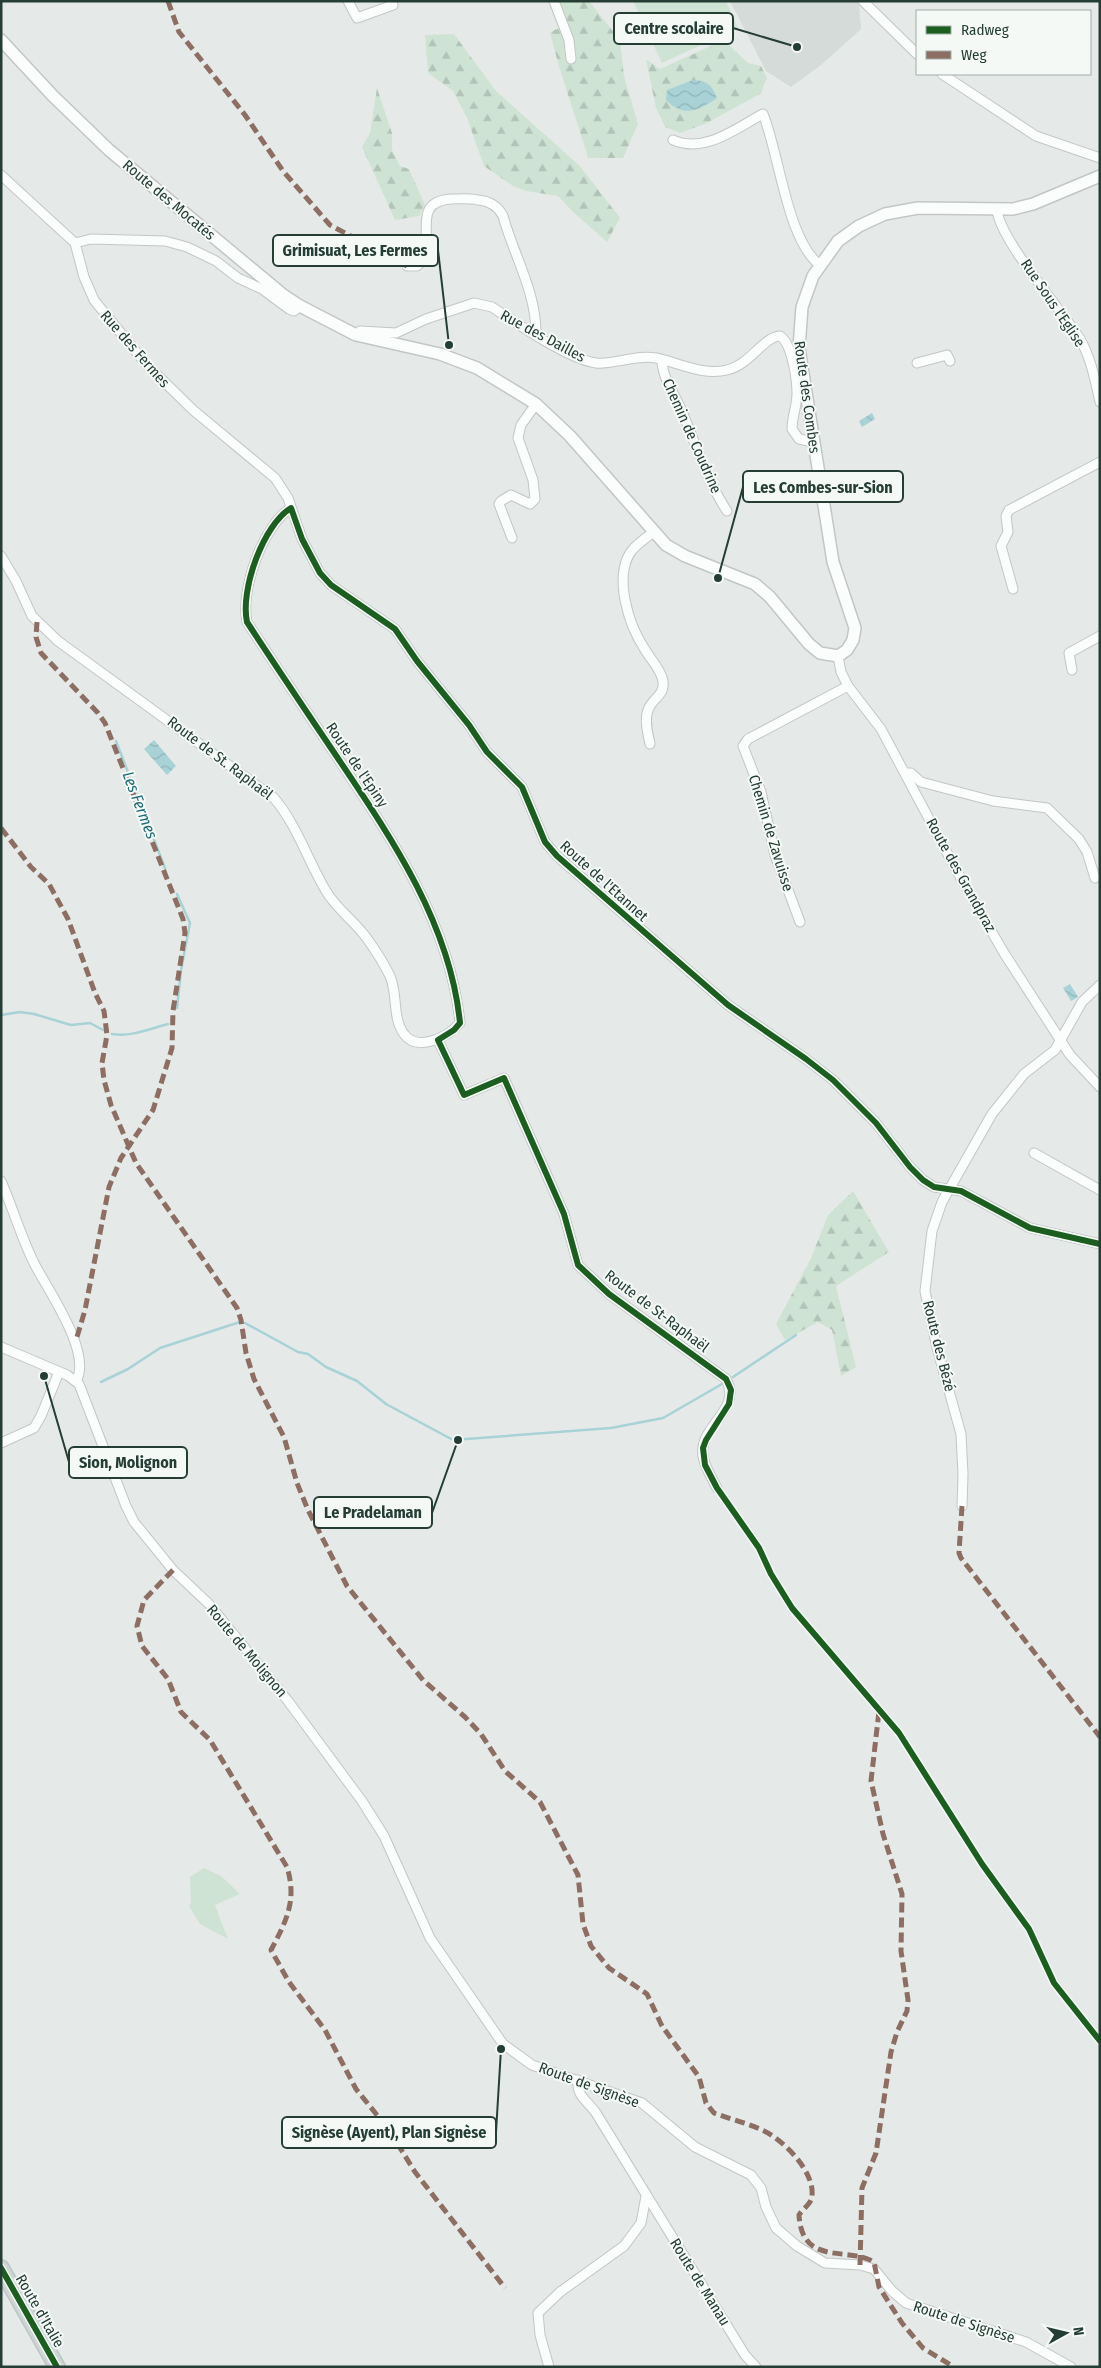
<svg xmlns="http://www.w3.org/2000/svg" width="1101" height="2368" font-family="'Fira Sans Condensed',sans-serif">
<defs>
<pattern id="forest-firs" width="22" height="20" patternUnits="userSpaceOnUse" patternTransform="scale(1.25)"><rect width="22" height="20" fill="#cfe3d4"/><path d="M5 1l3.5 6h-7zM16 11l3.5 6h-7z" fill="#b2c4b7"/></pattern>
<pattern id="water-waves" width="16" height="10" patternUnits="userSpaceOnUse" patternTransform="scale(1.25)"><rect width="16" height="10" fill="#a8d2d6"/><path d="M0 5q4-4 8 0t8 0" fill="none" stroke="#90b5b8"/></pattern>
</defs>
<rect width="100%" height="100%" fill="#e5eae8"/>
<path fill="#d4dbd8" d="M730,1H856L859,4L861,29L821,65L791,87L766,71Z"/>
<g fill="#cfe3d4">
<path d="M633,1H726L738,28L662,63Z"/>
<path d="M204,1868L221,1876L240,1894L215,1905L228,1939L200,1924L189,1906L191,1903L190,1877Z"/>
</g>
<g fill="url(#forest-firs)">
<path d="M560,1H589L620,40L624,76L638,124L623,158H588C576,116 560,75 550,32L567,25Z"/>
<path d="M454,34L496,91L580,166L620,218L607,242L573,212L558,196L526,191L513,186L484,166L467,118L453,91L428,73L425,35Z"/>
<path d="M724,40L748,63L761,66L767,78L760,94L705,124L680,133L665,127L656,108L646,59L660,69Z"/>
<path d="M377,88L392,133V150L400,166L409,169L425,205L419,216L395,220L362,147L370,133Z"/>
<path d="M853,1191L889,1252L836,1286L856,1367L841,1376L832,1330L818,1322L785,1340L776,1324L811,1258L828,1215Z"/>
</g>
<g fill="url(#water-waves)">
<path d="M693,80C708,81 711,84 717,98C698,111 684,118 666,100L667,90Z"/>
<path d="M872,413L875,419L862,427L859,421Z"/>
<path d="M154,740L176,766L167,775L144,749Z"/>
<path d="M1070,984L1078,997L1071,1001L1063,988Z"/>
</g>
<g fill="none" stroke-linecap="round" stroke-linejoin="round">
<g stroke="#a8d2d6" stroke-width="2.5">
<path d="M116,741L165,868"/>
<path d="M177,894L190,923L181,970L177,1008"/>
<path d="M1,1015L20,1012L34,1014L71,1025L90,1023L103,1030"/>
<path d="M112,1034C132,1037 149,1029 168,1024"/>
<path d="M245,1323L298,1352L308,1354L326,1367L357,1381L386,1404L453,1440L611,1428L663,1418L722,1384"/>
<path d="M733,1377L796,1335"/>
<path d="M101,1382L128,1369L160,1348L240,1322"/>
</g>
<defs>
<g id="minor">
<path d="M348,1L357,18L393,5"/>
<path d="M554,1L569,40L571,59"/>
<path d="M863,1L917,54"/>
<path d="M942,74L1036,136L1100,158"/>
<path d="M673,140C705,154 736,128 763,114C779,152 787,241 820,265"/>
<path d="M1,175L75,243L84,277L94,300L146,364L193,410L275,478L288,498L302,539L320,573L331,585L395,629L417,661L469,725L487,752L522,787L545,842L557,856L728,1005L806,1059L833,1080L876,1123L910,1167L923,1180L934,1187L961,1191L1030,1228L1100,1244"/>
<path d="M997,210C1000,240 1061,309 1080,339C1091,358 1095,380 1100,402"/>
<path d="M75,243L91,239L165,241L187,247L216,261L238,278L262,289L289,309L294,311L300,306"/>
<path d="M407,266H417C441,246 406,202 451,199C460,199 469,198 478,200C489,201 498,206 503,216C514,256 536,291 536,334"/>
<path d="M356,335L360,331L396,333L426,319L474,303L492,307C516,323 568,359 596,363C615,365 637,354 656,358C680,363 703,376 727,370C750,365 763,337 780,336C792,343 797,380 797,394C797,405 792,417 792,429L799,439L813,442"/>
<path d="M662,360C662,377 674,393 681,409C696,444 706,479 727,511"/>
<path d="M917,363L947,355L950,361"/>
<path d="M512,538L499,504L501,501L511,495L530,504L535,499L533,480L518,438L521,425L536,404"/>
<path d="M1,556L16,581L32,616L58,641L274,798C297,825 308,861 326,891C337,910 356,922 368,940C376,951 384,964 390,976C398,994 392,1018 404,1034C418,1053 449,1036 460,1023C450,921 388,833 333,751C304,708 275,665 247,622C240,590 263,525 291,508"/>
<path d="M1013,589L1001,546L1008,532L1006,516L1009,510L1100,462"/>
<path d="M838,656L841,672L848,686L881,729L958,873L1004,953L1070,1055L1100,1087"/>
<path d="M1072,670L1069,653L1100,636"/>
<path d="M650,744C648,734 644,721 648,710C652,698 665,696 663,681C661,669 650,659 644,648C629,625 614,579 630,553C635,545 645,539 652,533"/>
<path d="M905,773H911L921,782L993,801L1047,808L1079,839L1087,852L1095,878"/>
<path d="M800,922L775,855L761,792L743,746L748,739L848,686"/>
<path d="M438,1040L464,1095L504,1078L564,1214L578,1265L609,1294L726,1379C743,1410 698,1426 703,1456C705,1468 712,1478 717,1488"/>
<path d="M1034,1153L1100,1190"/>
<path d="M1,1181C13,1208 21,1237 34,1263C47,1289 93,1353 76,1381"/>
<path d="M1,1347L67,1375L79,1384L126,1506L134,1522L173,1570L209,1604L288,1701L362,1801L384,1836L430,1938L503,2044L532,2065L642,2103L695,2147L751,2175L761,2188L766,2207L776,2228L797,2246L825,2263L860,2265L874,2269L892,2291L906,2303L1026,2342L1071,2367"/>
<path d="M1,1443L34,1428L41,1416L59,1372"/>
<path d="M962,1506L963,1474L961,1434L937,1348L925,1291L932,1231L942,1202L992,1114L1024,1074L1055,1050L1082,1002L1100,985"/>
<path d="M578,2080C576,2096 587,2100 596,2113L745,2355L756,2367"/>
<path d="M549,2367L540,2335L538,2313L560,2292L624,2246L641,2223L646,2196"/>
</g>
<path id="tertiary" d="M1,40L53,96L109,150L282,294L300,306L356,335L440,354L477,368L536,404L570,436L666,545L685,556L755,584L770,597L809,644L820,653L838,656L847,650L853,640L855,628L833,562L799,348L802,307L813,276L838,241L859,226L885,214L918,208L1013,209L1033,204L1100,176"/>
<path id="primary" d="M1,2268L57,2367"/>
</defs>
<use href="#minor" stroke="#c2c7c5" stroke-width="11"/>
<use href="#tertiary" stroke="#c2c7c5" stroke-width="14"/>
<use href="#primary" stroke="#bdc6c3" stroke-width="18"/>
<use href="#minor" stroke="#fbfcfc" stroke-width="9"/>
<use href="#tertiary" stroke="#fbfcfc" stroke-width="11"/>
<use href="#primary" stroke="#ced6d3" stroke-width="15"/>
<g stroke="#8d6e63" stroke-width="5" stroke-dasharray="10 5" stroke-linecap="butt">
<path d="M168,1L179,32L245,115L283,171L330,225L407,266"/>
<path d="M37,622L36,637L41,653L98,713L105,723L183,919L185,933L173,1011L172,1048L153,1110L121,1158L109,1187L85,1310L77,1337L74,1338"/>
<path d="M1,828L31,867L49,884L68,919L95,993L104,1011L107,1035L102,1063L104,1080L111,1105L136,1163L237,1308L241,1320L246,1353L254,1379L284,1437L297,1483L308,1510L347,1586L423,1680L465,1717L481,1734L505,1771L540,1802L578,1875L583,1924L591,1946L609,1968L647,1994L662,2026L699,2077L706,2103L714,2113C730,2119 747,2123 762,2130C783,2139 819,2175 811,2200C809,2205 802,2210 799,2215C802,2267 848,2246 874,2262L879,2287L902,2323L923,2348L954,2367"/>
<path d="M962,1506L959,1553L961,1558L1100,1737"/>
<path d="M173,1570L144,1600L137,1626L142,1646L168,1679L181,1712L210,1740L287,1867C297,1900 287,1920 271,1950L289,1982L325,2030L356,2089L389,2130L415,2172L505,2288"/>
<path d="M860,2265L862,2188L876,2153L891,2052L897,2032L907,2011L908,2000L901,1951L902,1894L883,1834L871,1781L879,1711"/>
</g>
<defs>
<g id="cycleway">
<path d="M1100,1244L1030,1228L961,1191L934,1187L923,1180L910,1167L876,1123L833,1080L806,1059L728,1005L557,856L545,842L522,787L487,752L469,725L417,661L395,629L331,585L320,573L302,539L291,508C263,525 240,590 247,622C275,665 304,708 333,751C388,833 450,921 460,1023L454,1030L438,1040L464,1095L504,1078L564,1214L578,1265L609,1294L726,1379L731,1390L729,1404L706,1440L703,1448L705,1465L717,1488L759,1548L771,1574L792,1608L899,1733L982,1864L1029,1929L1054,1983L1100,2041"/>
<path d="M1,2268L57,2367"/>
</g>
</defs>
<use href="#cycleway" stroke="#f4f9f6" stroke-width="9"/>
<use href="#cycleway" stroke="#1b5e20" stroke-width="6"/>
</g>
<g text-anchor="middle" dominant-baseline="central" stroke-width="4" stroke-linejoin="round" paint-order="stroke">
<g font-size="15" fill="#243d35" stroke="#f4f9f6">
<text transform="translate(169 200) rotate(40)">Route des Mocatés</text>
<text transform="translate(1053 303) rotate(56)">Rue Sous l'Eglise</text>
<text transform="translate(543 336) rotate(28)">Rue des Dailles</text>
<text transform="translate(135 349) rotate(49)">Rue des Fermes</text>
<text transform="translate(807 397) rotate(82)">Route des Combes</text>
<text transform="translate(692 436) rotate(66)">Chemin de Coudrine</text>
<text transform="translate(220 758) rotate(37)">Route de St. Raphaël</text>
<text transform="translate(357 765) rotate(56)">Route de l'Epiny</text>
<text transform="translate(771 833) rotate(73)">Chemin de Zavuisse</text>
<text transform="translate(961 875) rotate(61)">Route des Grandpraz</text>
<text transform="translate(604 881) rotate(42)">Route de l'Etannet</text>
<text transform="translate(657 1311) rotate(37)">Route de St-Raphaël</text>
<text transform="translate(939 1346) rotate(76)">Route des Bézé</text>
<text transform="translate(247 1651) rotate(50)">Route de Molignon</text>
<text transform="translate(589 2085) rotate(20)">Route de Signèse</text>
<text transform="translate(700 2282) rotate(58)">Route de Manau</text>
<text transform="translate(40 2311) rotate(60)">Route d'Italie</text>
<text transform="translate(964 2322) rotate(18)">Route de Signèse</text>
</g>
<g font-size="16" font-style="italic" fill="#206d77" stroke="#f4f9f6">
<text transform="translate(140 805) rotate(69)">Les Fermes</text>
</g>
</g>
<path fill="none" stroke="#243d35" stroke-width="2" d="M797 47L733 28M449 345L438 250M718 578L743 487M44 1376L69 1462M458 1440L432 1513M501 2049L496 2132"/>
<g fill="#243d35" stroke="#f4f9f6" stroke-width="2">
<circle cx="797" cy="47" r="5"/>
<circle cx="449" cy="345" r="5"/>
<circle cx="718" cy="578" r="5"/>
<circle cx="44" cy="1376" r="5"/>
<circle cx="458" cy="1440" r="5"/>
<circle cx="501" cy="2049" r="5"/>
</g>
<g fill="#f4f9f6" stroke="#243d35" stroke-width="2">
<rect x="614" y="13" width="119" height="31" rx="5"/>
<rect x="273" y="235" width="165" height="31" rx="5"/>
<rect x="743" y="471" width="160" height="31" rx="5"/>
<rect x="69" y="1447" width="118" height="31" rx="5"/>
<rect x="314" y="1497" width="118" height="31" rx="5"/>
<rect x="282" y="2117" width="214" height="31" rx="5"/>
</g>
<g font-size="16" text-anchor="middle" font-weight="bold" fill="#243d35">
<text x="674" y="34">Centre scolaire</text>
<text x="355" y="256">Grimisuat, Les Fermes</text>
<text x="823" y="493">Les Combes-sur-Sion</text>
<text x="128" y="1468">Sion, Molignon</text>
<text x="373" y="1518">Le Pradelaman</text>
<text x="389" y="2138">Signèse (Ayent), Plan Signèse</text>
</g>
<rect width="1101" height="2368" fill="none" stroke="#243d35" stroke-width="5"/>
<rect x="916" y="10" width="175" height="65" fill="#f4f9f6" stroke="#a1aea9"/>
<rect x="926" y="26" width="25" height="8" fill="#1b5e20" stroke="#a1aea9"/>
<text x="961" y="35" font-size="15" fill="#243d35">Radweg</text>
<rect x="926" y="51" width="25" height="8" fill="#8d6e63" stroke="#a1aea9"/>
<text x="961" y="60" font-size="15" fill="#243d35">Weg</text>
<g transform="translate(1066 2333) rotate(82)" stroke="#f4f9f6" stroke-width="4" paint-order="stroke">
<path d="M0-4L9 19L0 12L-9 19Z" fill="#243d35"/>
<text y="-8" font-size="14" font-weight="bold" text-anchor="middle" fill="#243d35">N</text>
</g>
</svg>
